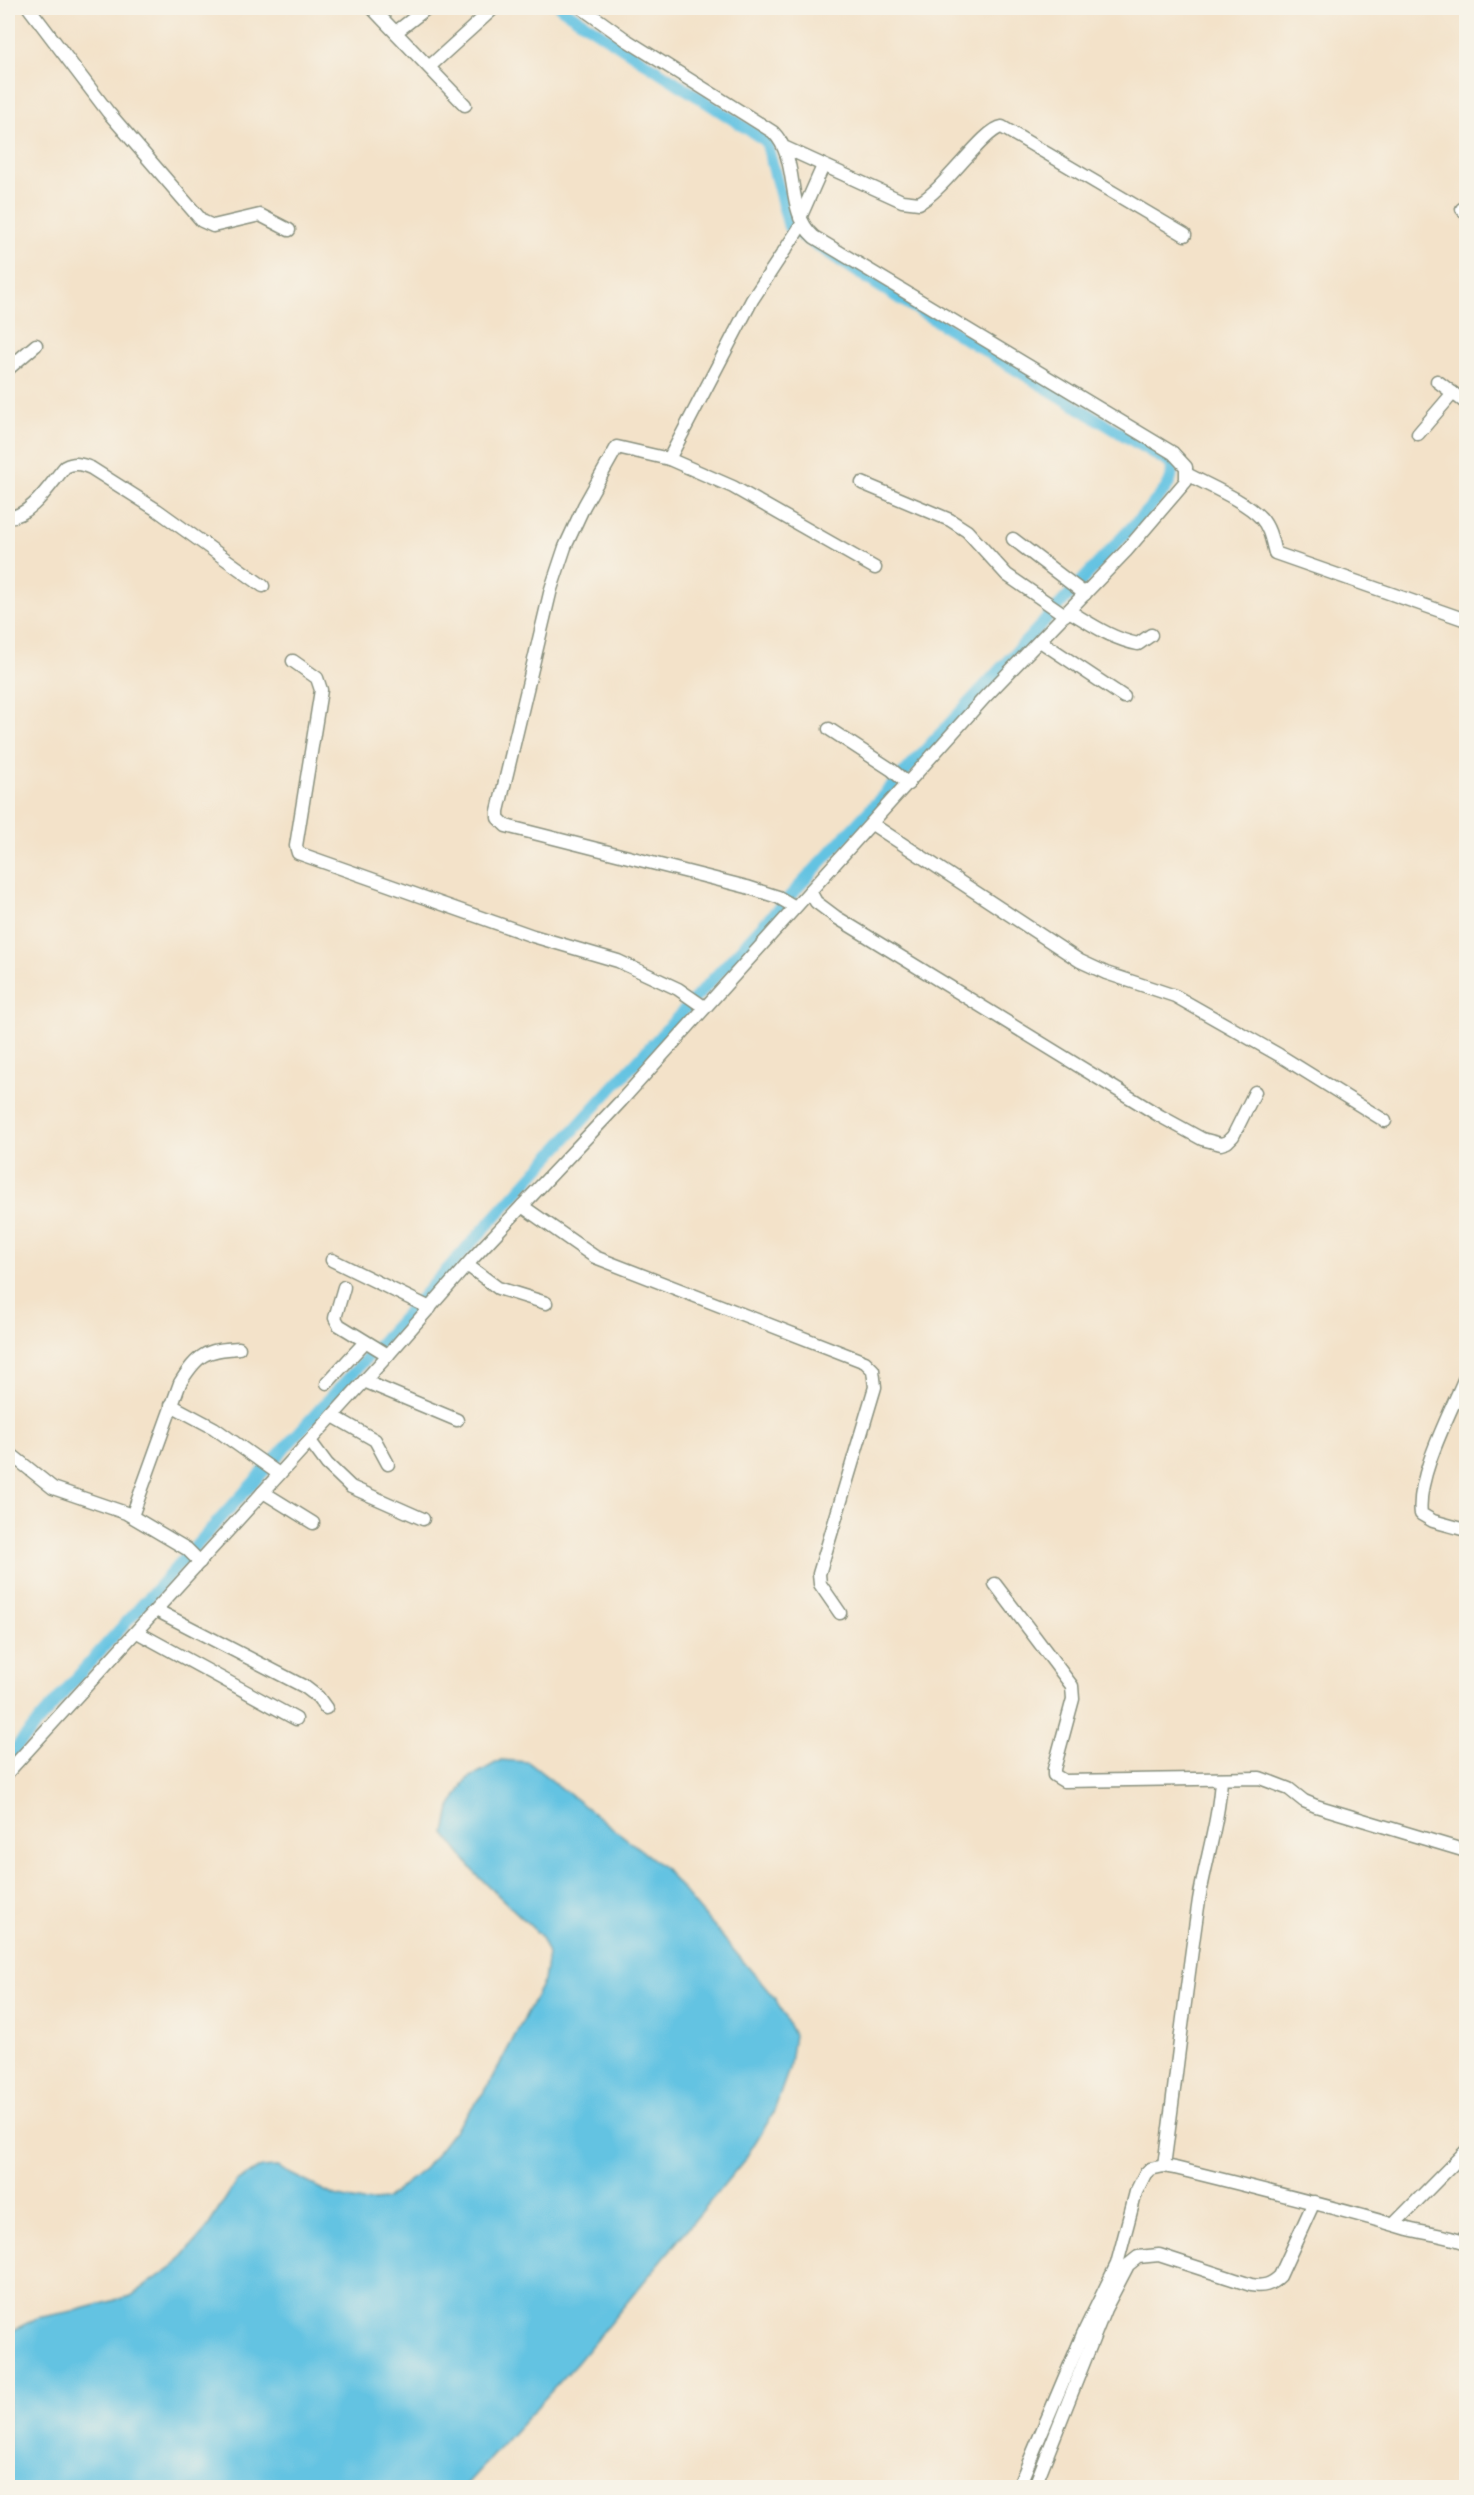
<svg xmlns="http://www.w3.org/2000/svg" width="1474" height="2495" font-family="'Architects Daughter',sans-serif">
<rect width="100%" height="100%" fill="#f7f3e8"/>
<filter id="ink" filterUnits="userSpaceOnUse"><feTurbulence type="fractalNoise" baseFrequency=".0167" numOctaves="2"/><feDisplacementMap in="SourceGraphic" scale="12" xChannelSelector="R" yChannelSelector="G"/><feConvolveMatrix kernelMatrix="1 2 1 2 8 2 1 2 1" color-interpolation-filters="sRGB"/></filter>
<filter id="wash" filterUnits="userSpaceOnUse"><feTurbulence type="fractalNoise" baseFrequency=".008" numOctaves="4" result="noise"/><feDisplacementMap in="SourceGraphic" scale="24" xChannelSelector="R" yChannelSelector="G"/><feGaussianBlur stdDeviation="1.35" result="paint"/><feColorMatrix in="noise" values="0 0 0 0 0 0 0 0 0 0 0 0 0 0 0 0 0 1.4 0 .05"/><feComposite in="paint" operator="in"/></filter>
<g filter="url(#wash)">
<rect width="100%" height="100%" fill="#f3e2c9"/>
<path fill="#63c3e2" stroke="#41808b" stroke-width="1.5" d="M501,1760L528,1762L664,1868L776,2000L794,2035L789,2069L773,2114L745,2159L577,2363L464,2487H8V2333L37,2318L78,2310L131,2296L176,2264L207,2228L236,2182L258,2168L277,2167L335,2196L362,2202L385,2200L425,2168L487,2088L544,1981L548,1954L540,1935L477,1875L445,1834L450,1808L467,1779Z"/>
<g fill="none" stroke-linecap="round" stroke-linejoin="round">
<path stroke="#63c3e2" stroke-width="12" d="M8,1757L92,1660L613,1087L1153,504C1164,491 1175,482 1171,464L882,288L789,227L766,141L561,8"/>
</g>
</g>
<g filter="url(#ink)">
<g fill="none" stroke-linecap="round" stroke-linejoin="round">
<defs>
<g id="minor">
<path d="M29,8L108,112L202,221L213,226L260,215L289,230"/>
<path d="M372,8L465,105"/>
<path d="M396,32L427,8"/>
<path d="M429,67L494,8"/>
<path d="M786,148L902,201L919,203C944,190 984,129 1002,127L1185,235"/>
<path d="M1462,209L1466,213"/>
<path d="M800,218L823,166"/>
<path d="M8,369L36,345"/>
<path d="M1437,381L1466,403"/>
<path d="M1418,434L1453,393"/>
<path d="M669,459L752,300L802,224"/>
<path d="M1187,474C1209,486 1244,500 1261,518C1270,528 1272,542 1275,553L1466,620"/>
<path d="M862,483L950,520L967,531L1007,575L1065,615"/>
<path d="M8,517C31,517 51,483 65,467C75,462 81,464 91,468L157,510L263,586"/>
<path d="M1013,539L1085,594"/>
<path d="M1069,611C1091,624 1112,639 1138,644L1151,635"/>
<path d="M1040,641L1124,697"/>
<path d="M293,661L317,678L321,690L296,846L298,853L533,936L618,961L678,989L704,1007"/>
<path d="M829,729L892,770L908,784"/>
<path d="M872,824L1080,961L1106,973L1175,996L1279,1055L1385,1121"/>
<path d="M810,891L816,902L836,917L1160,1116L1202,1139L1221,1144L1227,1142L1233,1136L1255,1092"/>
<path d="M795,907L778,897L747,887L506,826L498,818V811L551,589L565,547L584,506L617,447L669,459L733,487L875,568"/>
<path d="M522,1206L595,1257L865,1362L873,1370L875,1387L819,1574L820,1584L840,1613"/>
<path d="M332,1260L430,1308"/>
<path d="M467,1265L498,1288L546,1303"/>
<path d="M344,1287L335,1318L339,1325L388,1355"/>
<path d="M1466,1375C1451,1412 1416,1476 1421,1514L1433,1521L1466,1530"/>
<path d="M364,1381L457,1420"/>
<path d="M327,1383L365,1342"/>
<path d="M171,1405L214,1428L279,1474"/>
<path d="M333,1416L375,1440L388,1464"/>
<path d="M310,1441L327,1464L351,1487L423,1519"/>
<path d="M8,1452L53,1488L126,1513L187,1549L200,1562"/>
<path d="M263,1492L313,1523"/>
<path d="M132,1516L180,1383C198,1354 205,1350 239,1348"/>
<path d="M995,1584L1072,1686L1073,1699L1054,1769V1775L1064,1781L1260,1778L1289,1789L1304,1801L1316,1806L1466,1851"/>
<path d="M156,1610L305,1687L318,1697L326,1708"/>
<path d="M137,1632L296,1719"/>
<path d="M8,1772L388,1355L473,1258L621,1101L985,697L1126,551L1186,481V467L1173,453L814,237C784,211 801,160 773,132L628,41L582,8"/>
<path d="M1164,2166C1176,2077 1186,1988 1199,1900C1206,1859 1219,1820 1221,1779"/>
<path d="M1394,2224L1466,2151"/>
<path d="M1018,2488L1083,2334L1117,2264L1136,2192L1145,2174L1150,2169L1164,2166L1175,2168C1253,2187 1331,2206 1408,2229C1428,2234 1447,2235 1466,2243"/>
<path d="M1034,2488L1105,2309L1128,2265L1138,2257L1159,2255L1251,2285C1263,2287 1271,2285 1280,2276L1314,2202"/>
</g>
</defs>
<use href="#minor" stroke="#89907e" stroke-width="15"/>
<use href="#minor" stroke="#fff" stroke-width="12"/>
</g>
</g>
<rect width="1474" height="2495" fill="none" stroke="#f7f3e8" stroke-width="30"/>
</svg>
